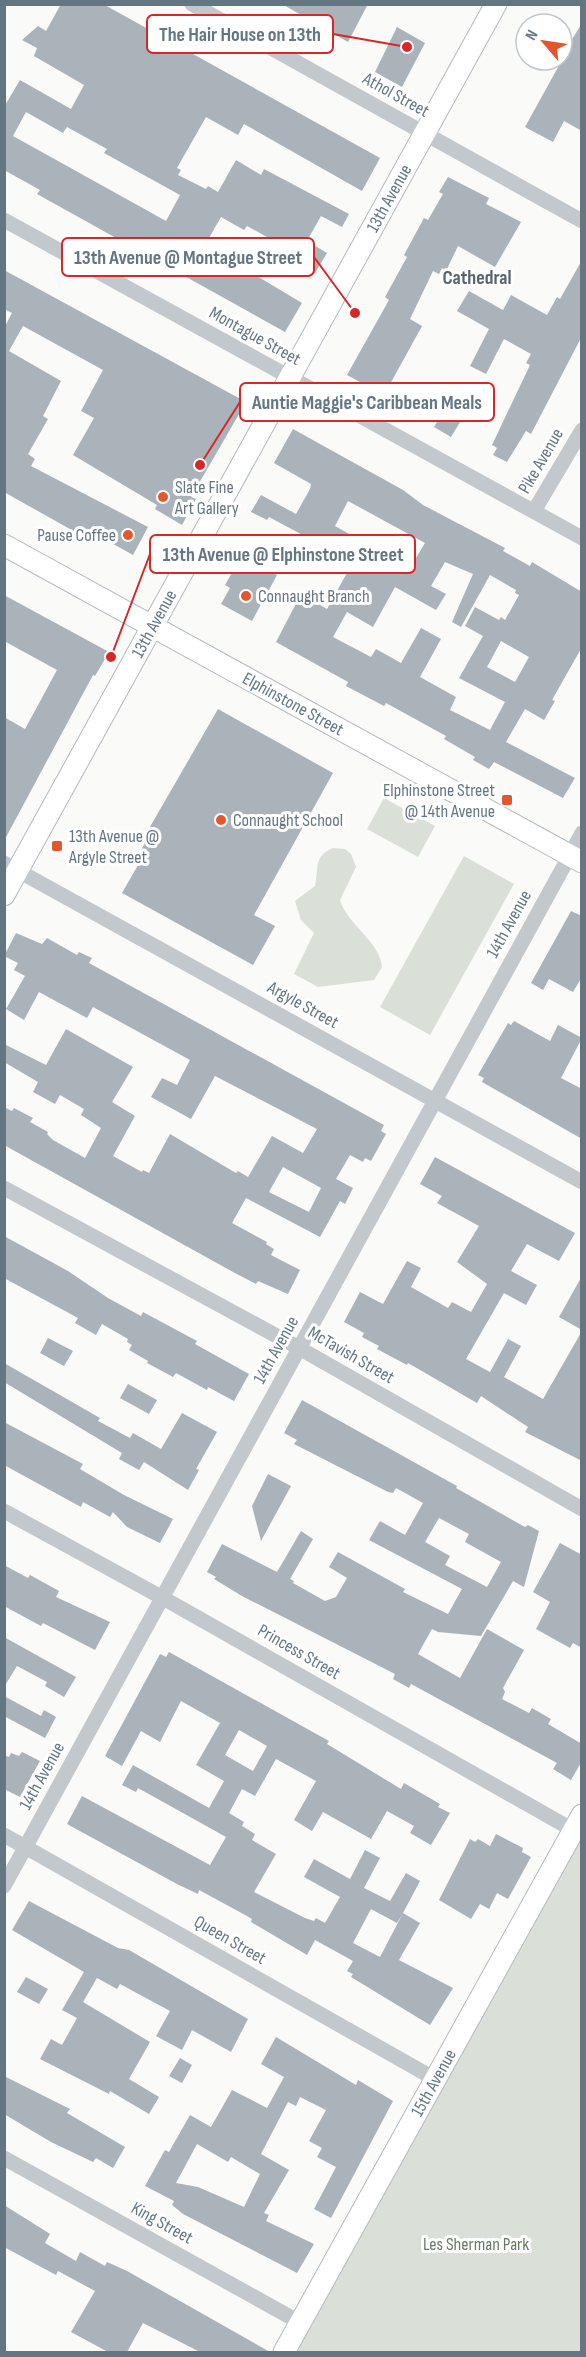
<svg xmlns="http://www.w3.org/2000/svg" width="586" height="2357" font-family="'Sofia Sans Condensed',sans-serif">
<rect width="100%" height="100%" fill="#fafaf8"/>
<g fill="#dadfd7">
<path d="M384,798L435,826L418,857L367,829Z"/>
<path d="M333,848L345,849L351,854L356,867L340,900C348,926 379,940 382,967L374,980L318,987L294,974L314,933L301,920L295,901L315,886C319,869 313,856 333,848Z"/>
<path d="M464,856L514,884L430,1035L380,1007Z"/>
<path d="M581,1834V2352H296Z"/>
</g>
<g fill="#aab3b9" fill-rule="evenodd">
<path d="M61,4H103L380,158L362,191L244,124L238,135L206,117L177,168L181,170L178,175L206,189L208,186L218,192L236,160L261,175L264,169L349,214L342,227L321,216L307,241L327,253L315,273L283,252L285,247L247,226L244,230L221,217L205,245L302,303L285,332L37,194L40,190L4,170V107L20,80L71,109L84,85L34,56L37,48L22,40L38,26L46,31ZM26,112L63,133L67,127L107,149L104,153L180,195L166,221L13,136Z"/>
<path d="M282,4H368L348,42Z"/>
<path d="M582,23V131L564,121L553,142L525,127L562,60V36L571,41Z"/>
<path d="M397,27L425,43L402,87L375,72Z"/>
<path d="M448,177L489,198L486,204L521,222L495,267L458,246L446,271L442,268L439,274L433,271L410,319L422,326L384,395L347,375L389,300L385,297L407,257L404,255L424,218L428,220L443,194L439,192Z"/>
<path d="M582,260V336L531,434L526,431L507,462L493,455L497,448L492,445L530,365L526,363L531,354L504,339L486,374L470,366L489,329L457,311L469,291L503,310L511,295L547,315L557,297L560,299Z"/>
<path d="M4,270L246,402L191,497L196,499L182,525L155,509L157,505L73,455L94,418L81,411L103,370L23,326L9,351L61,381L43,416L48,419L28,454L35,459L31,466L148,527L133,555L81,526L77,533L4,492V328L12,313L4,309Z"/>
<path d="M444,409L462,419L451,437L434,427Z"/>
<path d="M293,429L403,490L423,505L505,548L503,551L530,566L532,562L582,592V647L552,700L555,701L544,720L525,709L506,742L575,778L563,798L494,762L489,769L473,760L475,757L444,739L446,736L386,703L384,706L346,686L348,682L276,642L301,594L327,609L353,562L269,517L267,520L251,512L261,495L296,514L310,489L311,484L274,463ZM348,501L425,543L410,568L335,526ZM445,562L473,574L452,622L461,627L490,575L516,590L515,593L519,595L505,620L501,617L499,620L475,607L465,626L483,636L459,678L505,702L490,730L450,710L456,697L420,677L441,639L421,628L401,663L376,649L371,657L333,637L347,612L373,627L395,587L436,610L446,594L431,586ZM501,641L529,657L515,682L487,667Z"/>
<path d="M246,557L277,575L252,621L221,604L230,588L225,585L233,571L237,573Z"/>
<path d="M4,595L109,652L95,676L93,675L4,841V717L25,729L57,670L4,641Z"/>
<path d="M218,709L333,773L254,915L275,926L253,965L122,893L138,865L134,863L146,841L143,839Z"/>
<path d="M571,911L582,916V977L573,992L549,979L543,990L531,983Z"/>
<path d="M16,933L42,944L47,938L77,955L79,952L92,958L89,963L384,1125L381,1131L386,1134L371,1161L365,1158L363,1162L350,1155L336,1179L353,1188L345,1204L340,1201L320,1237L246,1198L232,1223L267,1242L266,1244L274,1249L271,1255L300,1270L288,1294L258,1281L256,1284L233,1272L4,1145V1107L12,1111L14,1108L33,1118L30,1122L48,1132L47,1134L53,1140L85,1158L101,1128L81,1115L84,1109L60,1095L55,1104L33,1092L38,1082L4,1062V1044L46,1065L66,1029L133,1067L112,1102L135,1116L113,1156L142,1172L143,1170L149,1173L170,1134L236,1173L238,1171L248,1177L272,1136L303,1153L317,1129L215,1076L191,1119L151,1097L162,1078L177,1085L190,1060L93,1007L87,1018L39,992L24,1020L6,1009L25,976L14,970L18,963L4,956ZM283,1167L321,1188L309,1212L269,1192Z"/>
<path d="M514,1021L550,1041L558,1025L582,1038L561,1078L582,1089V1139L482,1082L484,1078L478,1075L508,1023L511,1025Z"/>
<path d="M435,1157L575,1233L559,1261L527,1244L511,1271L537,1285L526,1305L504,1293L466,1359L490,1372L508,1339L521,1346L504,1377L543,1399L582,1331V1461L525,1432L528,1427L481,1396L477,1403L408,1363L407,1365L377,1349L379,1346L362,1337L364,1333L344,1322L360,1292L383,1304L407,1261L421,1268L411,1287L448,1308L452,1302L471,1312L487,1284L457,1262L479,1226L437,1203L442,1196L420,1184Z"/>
<path d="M4,1236L68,1271L108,1298L141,1316L143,1312L197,1341L195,1344L249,1374L234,1401L208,1387L207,1390L176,1373L173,1377L147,1363L148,1361L129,1350L132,1345L127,1342L128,1339L102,1324L96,1335L75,1323L78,1318L4,1278Z"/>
<path d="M582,1276V1330L559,1317Z"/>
<path d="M48,1338L73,1351L64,1366L40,1353Z"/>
<path d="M4,1363L100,1418L98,1421L130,1438L133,1433L161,1449L182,1413L217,1432L196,1469L199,1470L188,1490L144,1462L139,1470L119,1459L122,1453L4,1382Z"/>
<path d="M128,1384L157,1400L149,1414L120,1398Z"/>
<path d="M302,1400L457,1486L456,1488L525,1527L528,1525L539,1531L524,1587L513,1581L481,1636L438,1632L432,1629L418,1654L460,1678L487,1629L524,1650L503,1688L505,1692L502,1699L529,1713L532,1708L551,1719L548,1724L582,1744V1761L571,1780L553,1769L557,1763L411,1684L409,1688L393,1679L395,1674L242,1596L214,1579L216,1577L207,1572L222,1544L277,1572L301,1531L313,1539L290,1579L294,1581L293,1583L325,1601L336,1597L347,1578L329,1567L338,1552L405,1589L403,1592L448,1614L462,1589L369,1540L380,1521L405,1535L423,1503L396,1488L393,1493L388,1492L294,1444L297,1440L284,1433ZM439,1518L469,1534L465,1542L501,1562L487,1587L445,1565L450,1556L425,1542Z"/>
<path d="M4,1422L83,1464L80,1469L124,1495L173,1519L160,1543L127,1527L113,1512L110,1517L83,1502L81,1507L4,1465Z"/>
<path d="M268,1474L291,1486L261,1541L252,1506Z"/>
<path d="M560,1543L582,1555V1648L573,1643L570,1648L536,1629L550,1602L533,1592Z"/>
<path d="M4,1565L28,1578L30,1575L59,1591L56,1597L110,1622L95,1650L43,1623L41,1626L4,1606Z"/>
<path d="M4,1637L76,1677L64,1697L45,1686L47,1682L17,1666L4,1687Z"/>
<path d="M169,1652L329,1741L327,1744L401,1789L404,1783L440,1804L438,1807L450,1813L431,1845L410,1833L414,1826L387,1811L371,1839L323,1812L312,1831L294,1820L316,1781L276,1759L255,1796L242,1789L229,1813L244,1822L242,1826L255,1834L252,1840L276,1854L254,1892L305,1918L314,1921L316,1918L325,1923L340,1897L304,1877L314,1859L350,1879L365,1850L380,1858L364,1888L390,1901L406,1873L420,1881L403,1913L420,1923L399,1960L453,1988L430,2025L351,1977L353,1974L347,1971L353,1961L315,1940L307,1955L251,1922L252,1919L247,1916L199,1890L198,1894L177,1884L67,1824L82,1796L210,1865L226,1837L138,1788L136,1792L122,1785L133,1765L209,1808L224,1781L196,1765L220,1723L181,1701L160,1742L141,1731L122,1766L105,1756L160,1654L166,1657ZM239,1730L267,1746L253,1771L225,1755ZM371,1909L397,1923L403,1913L380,1957L353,1943Z"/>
<path d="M4,1696L41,1716L44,1710L56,1717L45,1738L4,1716Z"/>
<path d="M22,1752L40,1761L20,1797L4,1789V1755L9,1757L11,1753L19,1756Z"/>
<path d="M496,1834L523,1848L522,1852L531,1857L508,1899L497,1893L489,1909L480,1904L471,1919L439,1900L470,1839L475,1842L478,1839L490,1846Z"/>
<path d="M29,1901L118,1948L129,1950L248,2019L231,2052L192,2030L182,2050L156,2036L170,2011L120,1984L117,1989L97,1978L83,2002L150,2042L129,2079L159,2097L149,2114L110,2091L109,2094L40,2059L51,2039L62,2045L77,2018L62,2010L84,1972L12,1930Z"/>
<path d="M26,1977L48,1989L39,2004L17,1992Z"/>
<path d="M276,2037L356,2085L358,2080L393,2101L331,2218L314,2209L336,2167L317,2157L322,2148L309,2141L326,2110L300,2097L296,2106L288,2102L261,2154L289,2170L264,2213L269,2215L266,2221L314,2244L297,2273L183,2214L172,2205L174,2201L145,2186L165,2150L169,2152L190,2115L211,2127L232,2090L267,2108L284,2077L261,2064ZM197,2144L228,2162L231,2157L260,2174L244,2207L198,2187L176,2183Z"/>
<path d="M180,2058L192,2065L182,2083L169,2076Z"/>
<path d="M4,2076L70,2109L67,2113L125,2147L113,2168L96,2158L93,2162L51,2142L4,2114Z"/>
<path d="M4,2205L47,2232L50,2234L45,2243L76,2261L80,2252L105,2266L107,2262L127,2271L270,2352H200L143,2323L127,2352H108L71,2332L95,2291L58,2271L56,2275L4,2247Z"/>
</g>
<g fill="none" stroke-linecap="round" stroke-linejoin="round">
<defs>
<g id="secondary">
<path id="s1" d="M4,545L582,862"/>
<path id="s2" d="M4,895L496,4"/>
<path id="s3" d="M284,2352L582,1815"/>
</g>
</defs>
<use href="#secondary" stroke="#b3babf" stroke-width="23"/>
<g stroke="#c3c8cc" stroke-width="15">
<path d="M192,4L582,221"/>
<path d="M4,220L582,538"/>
<path d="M534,511L582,430"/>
<path d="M4,863L582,1182"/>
<path d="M4,1188L299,1348L582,1509"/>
<path d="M4,1511L163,1598L573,1830"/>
<path d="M4,1835L435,2079"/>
<path d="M4,1886L582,833"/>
<path d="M4,2158L301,2323"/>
</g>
<use href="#secondary" stroke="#fff" stroke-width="21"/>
</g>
<g fill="#e4572e" stroke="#fff" stroke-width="2">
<circle cx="163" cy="497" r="6"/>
<circle cx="128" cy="535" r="6"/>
<circle cx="246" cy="596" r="6"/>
<rect x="501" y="794" width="12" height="12" rx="3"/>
<circle cx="221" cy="820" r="6"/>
<rect x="51" y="840" width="12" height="12" rx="3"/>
</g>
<g text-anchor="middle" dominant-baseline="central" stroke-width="6" stroke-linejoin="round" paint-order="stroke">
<g font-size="18" fill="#657683" stroke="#fff">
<text transform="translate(396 95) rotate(29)">Athol Street</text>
<text stroke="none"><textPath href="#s2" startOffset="796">13th Avenue</textPath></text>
<text transform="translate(255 336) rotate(29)">Montague Street</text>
<text transform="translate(541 461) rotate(-60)">Pike Avenue</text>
<text stroke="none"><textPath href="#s2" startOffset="310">13th Avenue</textPath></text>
<text stroke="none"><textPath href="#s1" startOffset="330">Elphinstone Street</textPath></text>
<text transform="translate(509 924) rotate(-61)">14th Avenue</text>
<text transform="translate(303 1005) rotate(29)">Argyle Street</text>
<text transform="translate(276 1350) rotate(-61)">14th Avenue</text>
<text transform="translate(351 1355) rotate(30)">McTavish Street</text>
<text transform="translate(299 1652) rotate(30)">Princess Street</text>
<text transform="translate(42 1776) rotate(-61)">14th Avenue</text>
<text transform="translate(230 1940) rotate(30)">Queen Street</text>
<text stroke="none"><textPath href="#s3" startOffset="308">15th Avenue</textPath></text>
<text transform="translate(162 2223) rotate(29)">King Street</text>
</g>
<g font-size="18" fill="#657683" stroke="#fff" text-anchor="start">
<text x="175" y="487">Slate Fine<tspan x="175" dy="21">Art Gallery</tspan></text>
<text x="116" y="535" text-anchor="end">Pause Coffee</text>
<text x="258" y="596">Connaught Branch</text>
<text x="495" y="790" text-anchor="end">Elphinstone Street<tspan x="495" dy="21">@ 14th Avenue</tspan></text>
<text x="233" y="820">Connaught School</text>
<text x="69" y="836">13th Avenue @<tspan x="69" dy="21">Argyle Street</tspan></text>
</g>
<g font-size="18" fill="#687a64" stroke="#fff">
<text x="476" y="2244">Les Sherman Park</text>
</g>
<g font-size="20" font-weight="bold" fill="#57646e" stroke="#fff">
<text x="477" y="278">Cathedral</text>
</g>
</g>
<path fill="none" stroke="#d62828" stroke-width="2" d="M407 47L333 34M355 313L314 257M200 465L240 402M111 657L150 554"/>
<g fill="#d62828" stroke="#fff" stroke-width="2">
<circle cx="407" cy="47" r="6"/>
<circle cx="355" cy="313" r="6"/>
<circle cx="200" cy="465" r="6"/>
<circle cx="111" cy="657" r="6"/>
</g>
<g fill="#fff" stroke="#d62828" stroke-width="2">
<rect x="147" y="15" width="186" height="38" rx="6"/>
<rect x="62" y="238" width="252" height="38" rx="6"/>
<rect x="240" y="383" width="254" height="38" rx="6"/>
<rect x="150" y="535" width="265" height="38" rx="6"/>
</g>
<g font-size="20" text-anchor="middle" font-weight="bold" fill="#657683">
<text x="240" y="41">The Hair House on 13th</text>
<text x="188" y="264">13th Avenue @ Montague Street</text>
<text x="367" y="409">Auntie Maggie's Caribbean Meals</text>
<text x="283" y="561">13th Avenue @ Elphinstone Street</text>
</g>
<rect width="586" height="2357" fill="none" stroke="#657683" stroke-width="12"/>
<g transform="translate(544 42) rotate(299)"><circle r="28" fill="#ffffff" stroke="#c1c8cd" stroke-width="1.5"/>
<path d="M0-4.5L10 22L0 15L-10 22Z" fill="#e4572e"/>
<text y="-9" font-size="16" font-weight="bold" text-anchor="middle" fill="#657683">N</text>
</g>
</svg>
